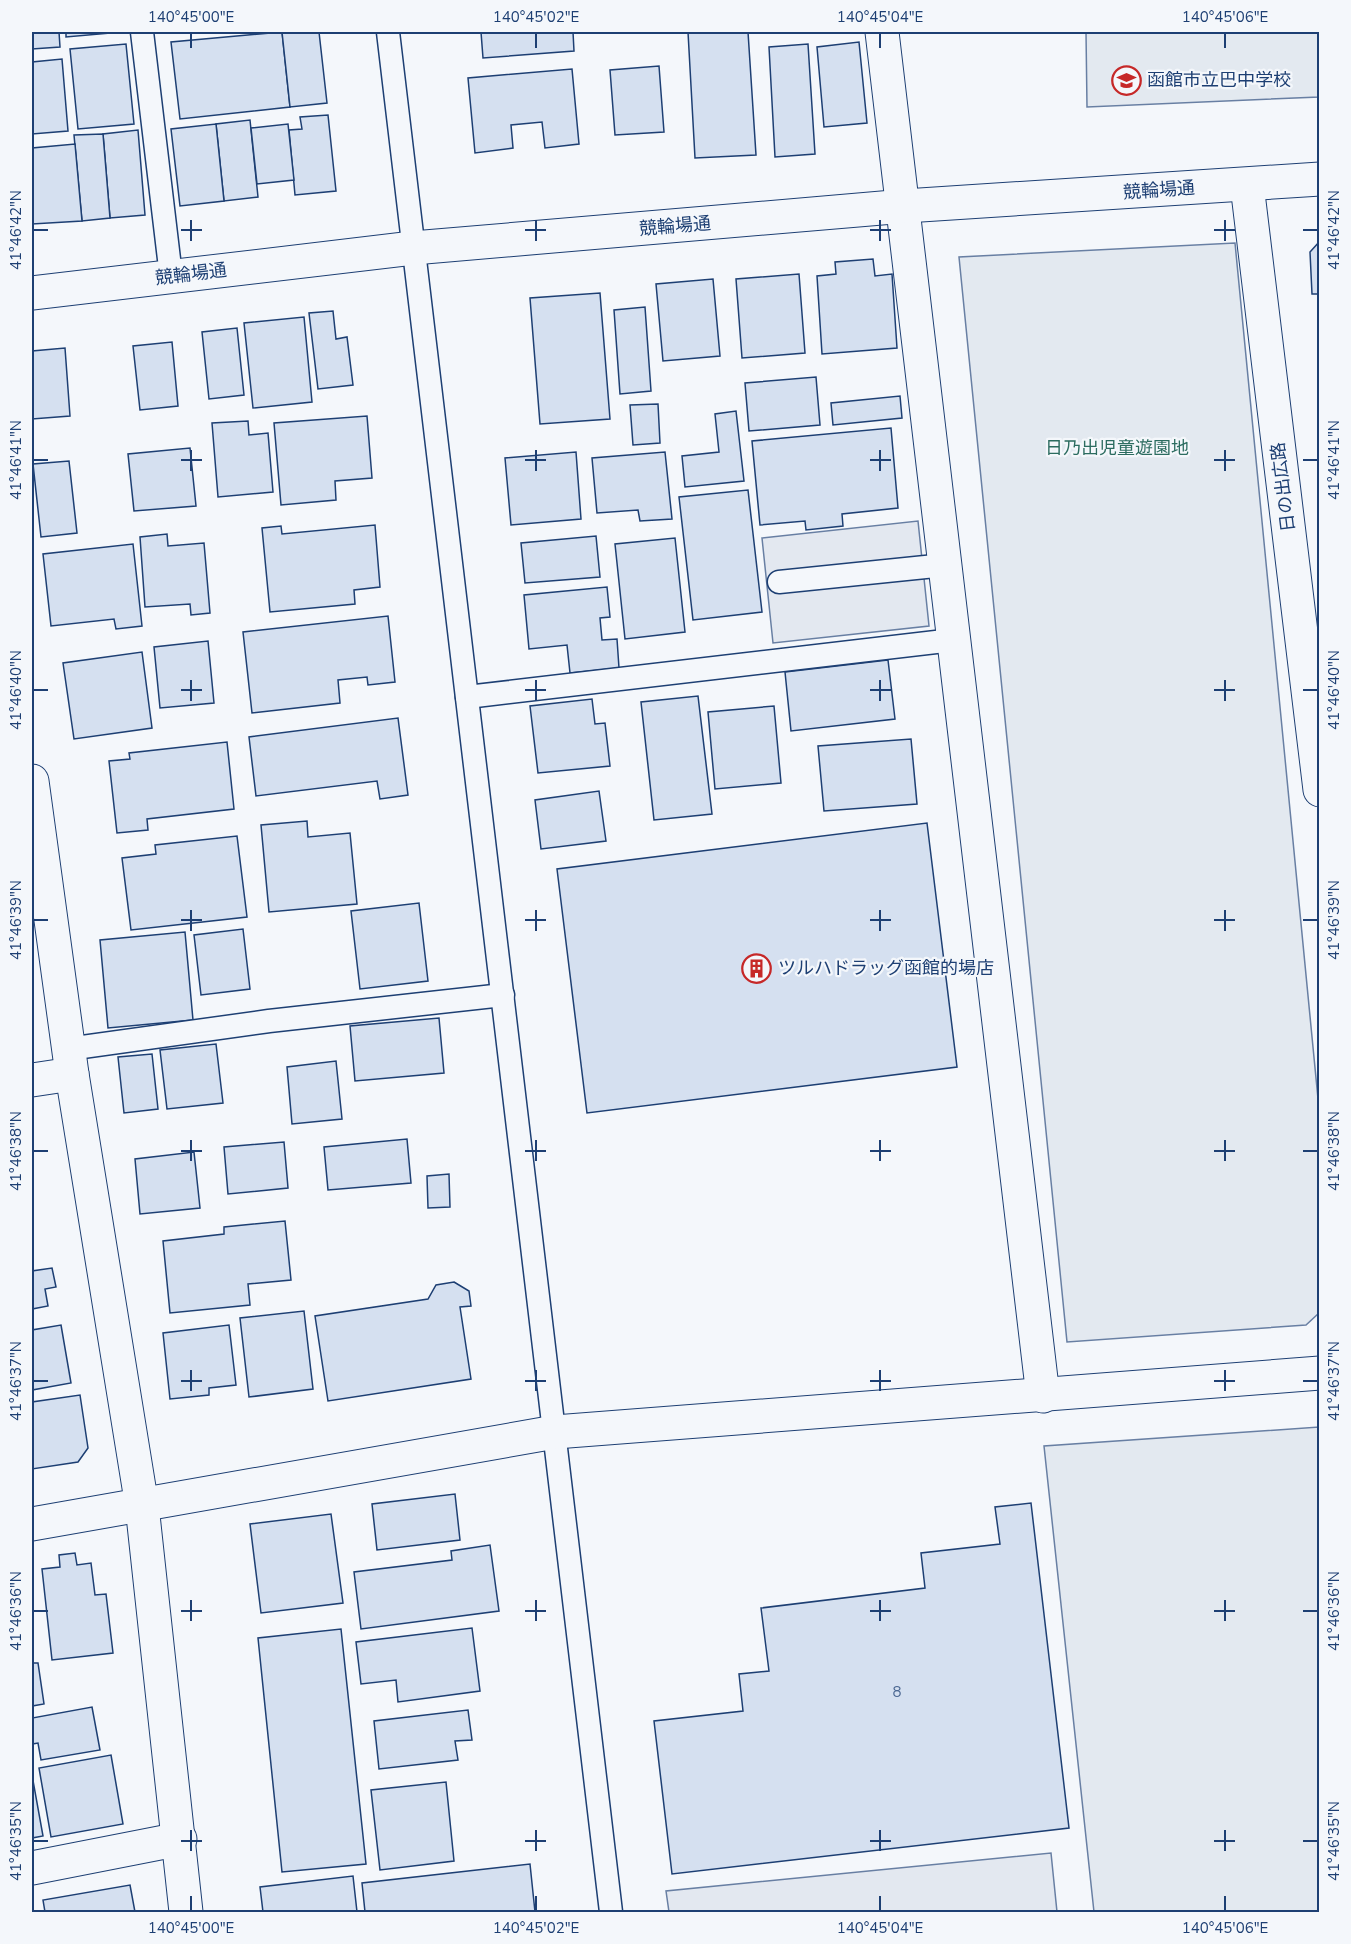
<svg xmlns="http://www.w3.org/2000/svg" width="1351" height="1944" font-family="'Nunito Sans','Noto Sans JP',sans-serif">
<rect width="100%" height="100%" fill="#f4f7fb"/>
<g fill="#e3e9f0" stroke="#687fa3" stroke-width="1.5">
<path d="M1086,32H1319V97L1087,107Z"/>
<path d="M1235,243L1319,1109V1313L1306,1325L1067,1342L959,257Z"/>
<path d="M1319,1427V1912H1094L1044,1446Z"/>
</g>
<g fill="#e3e8f0" stroke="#687fa3" stroke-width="1.5">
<path d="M918,521L929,626L773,643L762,538Z"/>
<path d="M1051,1853L1057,1912H669L666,1891Z"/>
</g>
<g fill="#d5e0f0" stroke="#1d3f73" stroke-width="1.5">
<path d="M32,32H59L60,47L32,49Z"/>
<path d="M66,32H122L66,37Z"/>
<path d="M282,32L290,107L180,119L171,42Z"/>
<path d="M282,32H319L327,103L290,107Z"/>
<path d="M481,32H573L574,51L483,58Z"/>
<path d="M688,32H748L756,155L695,158Z"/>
<path d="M859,42L867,123L824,127L817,47Z"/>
<path d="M126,44L134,124L78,129L70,49Z"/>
<path d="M808,44L815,154L775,157L769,47Z"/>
<path d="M62,59L68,131L32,134V62Z"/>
<path d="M659,66L664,132L615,135L610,70Z"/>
<path d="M572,69L579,144L545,148L542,122L511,125L513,148L475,153L468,78Z"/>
<path d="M328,115L336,191L295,195L289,130L302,129L300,117Z"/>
<path d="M250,120L258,197L224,201L216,124Z"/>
<path d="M216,124L224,201L180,206L171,129Z"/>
<path d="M288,124L294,180L257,184L251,128Z"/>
<path d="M138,130L145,215L110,218L103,134Z"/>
<path d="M103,134L110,218L82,221L74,135Z"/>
<path d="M75,144L82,221L32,224V148Z"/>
<path d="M1320,241V294H1312L1310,252Z"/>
<path d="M873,259L875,276L892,274L897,348L822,354L817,276L836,274L835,262Z"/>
<path d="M799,274L805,353L742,358L736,279Z"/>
<path d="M713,279L720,356L663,361L656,284Z"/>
<path d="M600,293L610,419L540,424L530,298Z"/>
<path d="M645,307L651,391L620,394L614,310Z"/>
<path d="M333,311L336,339L347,337L353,385L318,389L309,313Z"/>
<path d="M304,317L312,402L253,408L244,323Z"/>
<path d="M237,328L244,395L209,399L202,332Z"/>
<path d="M172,342L178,406L140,410L133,346Z"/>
<path d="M65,348L70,416L32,419V351Z"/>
<path d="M816,377L820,425L749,431L745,383Z"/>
<path d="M900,396L902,418L833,425L831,403Z"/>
<path d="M658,404L660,443L633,445L630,405Z"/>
<path d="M736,411L744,481L685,487L682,456L719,452L715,414Z"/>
<path d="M367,416L372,478L335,481L336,500L281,505L274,423Z"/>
<path d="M248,421L249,435L268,433L273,492L218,497L212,423Z"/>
<path d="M891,428L898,508L842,514L843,526L806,530L805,521L760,525L752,441Z"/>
<path d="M190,448L196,506L134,511L128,454Z"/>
<path d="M576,452L581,519L511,525L505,458Z"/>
<path d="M665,452L672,519L640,521L638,510L597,513L592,458Z"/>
<path d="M69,461L77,533L41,537L33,464Z"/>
<path d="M748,490L762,612L693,620L679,497Z"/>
<path d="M375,525L380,587L354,590L355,604L270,612L262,528L281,526L282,534Z"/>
<path d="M167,534L168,546L204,543L210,613L191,615L190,604L145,607L140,537Z"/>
<path d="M596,536L600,577L525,583L521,543Z"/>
<path d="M675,538L685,632L625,639L615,544Z"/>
<path d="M133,544L142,626L116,629L114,619L51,626L43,554Z"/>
<path d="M607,587L610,617L600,618L602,640L617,639L619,668L570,673L567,645L529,649L524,595Z"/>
<path d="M388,616L395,682L368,685L367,677L338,680L340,703L252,713L243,632Z"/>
<path d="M208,641L214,703L160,708L154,647Z"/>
<path d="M142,652L152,728L74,739L63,663Z"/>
<path d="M888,660L895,719L791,731L785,672Z"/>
<path d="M698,696L712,814L654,820L641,702Z"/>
<path d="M592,699L595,724L605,723L610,766L538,773L530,706Z"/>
<path d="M774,706L781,783L715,789L708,712Z"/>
<path d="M398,718L408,795L380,799L377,781L256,796L249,737Z"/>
<path d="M911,739L917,804L824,811L818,746Z"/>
<path d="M227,742L234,809L147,819L148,830L117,833L109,761L130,759L129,753Z"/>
<path d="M599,791L606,841L541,849L535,800Z"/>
<path d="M307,821L308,837L350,833L357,904L269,912L261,825Z"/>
<path d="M927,823L957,1067L587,1113L557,869Z"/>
<path d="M237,836L247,917L131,930L122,858L156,854L155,845Z"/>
<path d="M419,903L428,981L360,989L351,911Z"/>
<path d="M243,929L250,989L201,995L194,935Z"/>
<path d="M185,932L193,1020L108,1028L100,940Z"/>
<path d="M439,1018L444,1073L355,1081L350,1026Z"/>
<path d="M216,1044L223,1103L167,1109L160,1050Z"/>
<path d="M152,1054L158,1109L124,1113L118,1057Z"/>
<path d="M336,1061L342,1119L292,1124L287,1067Z"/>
<path d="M407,1139L411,1183L328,1190L324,1147Z"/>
<path d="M284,1142L288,1188L228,1194L224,1147Z"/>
<path d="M194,1152L200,1208L140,1214L135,1159Z"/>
<path d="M449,1174L450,1207L428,1208L427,1176Z"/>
<path d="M285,1221L291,1280L248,1284L250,1305L170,1313L163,1241L224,1234V1227Z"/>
<path d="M52,1268L56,1287L45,1289L48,1306L32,1309V1271Z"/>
<path d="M454,1282L469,1291L471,1306L460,1307L471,1379L328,1401L315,1316L428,1299L436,1285Z"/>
<path d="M304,1311L313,1389L249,1397L240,1318Z"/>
<path d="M61,1325L71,1383L32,1390V1330Z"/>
<path d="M229,1325L236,1385L209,1388V1395L170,1399L163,1333Z"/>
<path d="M80,1395L88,1448L78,1462L32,1469V1402Z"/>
<path d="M455,1494L460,1540L377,1550L372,1504Z"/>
<path d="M1031,1503L1069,1828L672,1874L654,1721L743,1711L739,1674L769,1671L761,1608L925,1588L921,1553L1000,1544L995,1507Z"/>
<path d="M331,1514L343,1603L261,1613L250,1524Z"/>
<path d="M490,1545L499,1611L361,1629L354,1572L452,1560L451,1551Z"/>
<path d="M75,1553L77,1565L91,1563L95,1595L106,1594L113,1653L52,1660L42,1569L60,1567L59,1555Z"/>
<path d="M472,1628L480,1691L398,1702L396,1680L361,1684L356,1642Z"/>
<path d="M341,1629L366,1864L282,1872L258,1638Z"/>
<path d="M32,1663H38L44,1704L32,1706Z"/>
<path d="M92,1707L100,1750L41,1760L38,1743L32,1744V1718Z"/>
<path d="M468,1710L472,1740L455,1741L458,1760L379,1769L374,1721Z"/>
<path d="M111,1755L123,1824L51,1837L39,1768Z"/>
<path d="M32,1775L43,1836L32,1838Z"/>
<path d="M446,1782L454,1861L380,1870L371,1790Z"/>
<path d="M530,1864L535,1912H365L362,1883Z"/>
<path d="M353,1876L357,1912H263L260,1887Z"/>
<path d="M130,1885L135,1912H45L43,1900Z"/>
</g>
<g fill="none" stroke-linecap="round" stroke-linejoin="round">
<defs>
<g id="service">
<path d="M142,32L171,276"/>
<path d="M388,32L611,1912"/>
<path d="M779,582L945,565"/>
<path d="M467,697L953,640"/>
<path d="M68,1049L269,1021L503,995"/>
</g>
<g id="minor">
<path d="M882,32L1043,1396"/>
<path d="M1247,185L1320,790"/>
<path d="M32,781L72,1074L142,1506L186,1912"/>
<path d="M32,1080L72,1074"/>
<path d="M555,1432L1320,1373"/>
<path d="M32,1868L180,1839"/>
</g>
<g id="tertiary">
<path d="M32,293L413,248L905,206L1320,179"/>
<path d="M32,1524L555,1432"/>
</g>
</defs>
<use href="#service" stroke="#1d3f73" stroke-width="25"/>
<use href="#minor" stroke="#1d3f73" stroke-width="35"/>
<use href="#tertiary" stroke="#1d3f73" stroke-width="35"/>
<use href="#service" stroke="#f4f7fb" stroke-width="22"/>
<use href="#minor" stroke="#f4f7fb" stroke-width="33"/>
<use href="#tertiary" stroke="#f4f7fb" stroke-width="33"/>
</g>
<path fill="none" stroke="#1d3f73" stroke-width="2" d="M191,33V48M536,33V48M880,33V48M1225,33V48M191,220V241M536,220V241M880,220V241M1225,220V241M33,230H48M181,230H202M525,230H546M870,230H891M1214,230H1235M1303,230H1318M191,450V471M536,450V471M880,450V471M1225,450V471M33,460H48M181,460H202M525,460H546M870,460H891M1214,460H1235M1303,460H1318M191,680V701M536,680V701M880,680V701M1225,680V701M33,690H48M181,690H202M525,690H546M870,690H891M1214,690H1235M1303,690H1318M191,910V931M536,910V931M880,910V931M1225,910V931M33,920H48M181,920H202M525,920H546M870,920H891M1214,920H1235M1303,920H1318M191,1140V1161M536,1140V1161M880,1140V1161M1225,1140V1161M33,1151H48M181,1151H202M525,1151H546M870,1151H891M1214,1151H1235M1303,1151H1318M191,1370V1391M536,1370V1391M880,1370V1391M1225,1370V1391M33,1381H48M181,1381H202M525,1381H546M870,1381H891M1214,1381H1235M1303,1381H1318M191,1600V1621M536,1600V1621M880,1600V1621M1225,1600V1621M33,1611H48M181,1611H202M525,1611H546M870,1611H891M1214,1611H1235M1303,1611H1318M191,1830V1851M536,1830V1851M880,1830V1851M1225,1830V1851M33,1841H48M181,1841H202M525,1841H546M870,1841H891M1214,1841H1235M1303,1841H1318M191,1896V1911M536,1896V1911M880,1896V1911M1225,1896V1911"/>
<defs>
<symbol id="school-ring" viewBox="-11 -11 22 22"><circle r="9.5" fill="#f4f7fb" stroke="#c62828" stroke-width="1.5"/><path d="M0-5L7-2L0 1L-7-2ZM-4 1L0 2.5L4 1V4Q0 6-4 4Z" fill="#c62828"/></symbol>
<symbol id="building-ring" viewBox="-11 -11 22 22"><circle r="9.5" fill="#f4f7fb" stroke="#c62828" stroke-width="1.5"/><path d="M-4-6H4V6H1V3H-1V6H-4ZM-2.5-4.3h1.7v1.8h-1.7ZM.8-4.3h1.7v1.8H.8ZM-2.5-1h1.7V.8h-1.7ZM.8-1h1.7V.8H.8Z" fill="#c62828"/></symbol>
</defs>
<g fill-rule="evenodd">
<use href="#school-ring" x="1110" y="64" width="33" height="33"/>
<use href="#building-ring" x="740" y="952" width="33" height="33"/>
</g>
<g text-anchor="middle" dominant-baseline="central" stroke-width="4.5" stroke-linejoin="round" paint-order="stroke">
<g font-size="15" fill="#4b6792">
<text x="897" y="1692">8</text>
</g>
<g font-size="18" fill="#1d3f73" stroke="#f4f7fb" text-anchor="start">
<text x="1147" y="80">函館市立巴中学校</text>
<text x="778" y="968">ツルハドラッグ函館的場店</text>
</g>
<g font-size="18" fill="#1d3f73" stroke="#f4f7fb">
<text transform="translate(1159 190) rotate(-4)">競輪場通</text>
<text transform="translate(675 226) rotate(-5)">競輪場通</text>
<text transform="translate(191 274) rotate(-7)">競輪場通</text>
<text transform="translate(1283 487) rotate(-97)">日の出広路</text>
</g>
<g font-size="18" fill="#2c6c60" stroke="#f4f7fb">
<text x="1117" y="448">日乃出児童遊園地</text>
</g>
</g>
<rect width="1351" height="1944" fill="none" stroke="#f4f7fb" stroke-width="66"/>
<rect x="33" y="33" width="1285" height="1878" fill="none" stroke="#1d3f73" stroke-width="2"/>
<g font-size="15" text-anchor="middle" fill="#1d3f73">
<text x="191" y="22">140°45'00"E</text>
<text x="536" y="22">140°45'02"E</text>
<text x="880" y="22">140°45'04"E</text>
<text x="1225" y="22">140°45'06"E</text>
<text transform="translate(16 230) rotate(-90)" y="5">41°46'42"N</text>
<text transform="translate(1334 230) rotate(-90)" y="5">41°46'42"N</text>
<text transform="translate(16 460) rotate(-90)" y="5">41°46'41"N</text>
<text transform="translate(1334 460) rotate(-90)" y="5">41°46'41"N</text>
<text transform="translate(16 690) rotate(-90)" y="5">41°46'40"N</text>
<text transform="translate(1334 690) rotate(-90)" y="5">41°46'40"N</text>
<text transform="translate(16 920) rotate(-90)" y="5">41°46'39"N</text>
<text transform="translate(1334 920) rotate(-90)" y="5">41°46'39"N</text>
<text transform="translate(16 1151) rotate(-90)" y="5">41°46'38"N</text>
<text transform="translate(1334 1151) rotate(-90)" y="5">41°46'38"N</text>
<text transform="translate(16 1381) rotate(-90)" y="5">41°46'37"N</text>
<text transform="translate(1334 1381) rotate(-90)" y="5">41°46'37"N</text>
<text transform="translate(16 1611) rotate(-90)" y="5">41°46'36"N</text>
<text transform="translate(1334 1611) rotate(-90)" y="5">41°46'36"N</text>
<text transform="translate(16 1841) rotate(-90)" y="5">41°46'35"N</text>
<text transform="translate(1334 1841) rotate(-90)" y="5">41°46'35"N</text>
<text x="191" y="1933">140°45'00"E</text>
<text x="536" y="1933">140°45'02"E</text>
<text x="880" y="1933">140°45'04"E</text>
<text x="1225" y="1933">140°45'06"E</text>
</g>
</svg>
